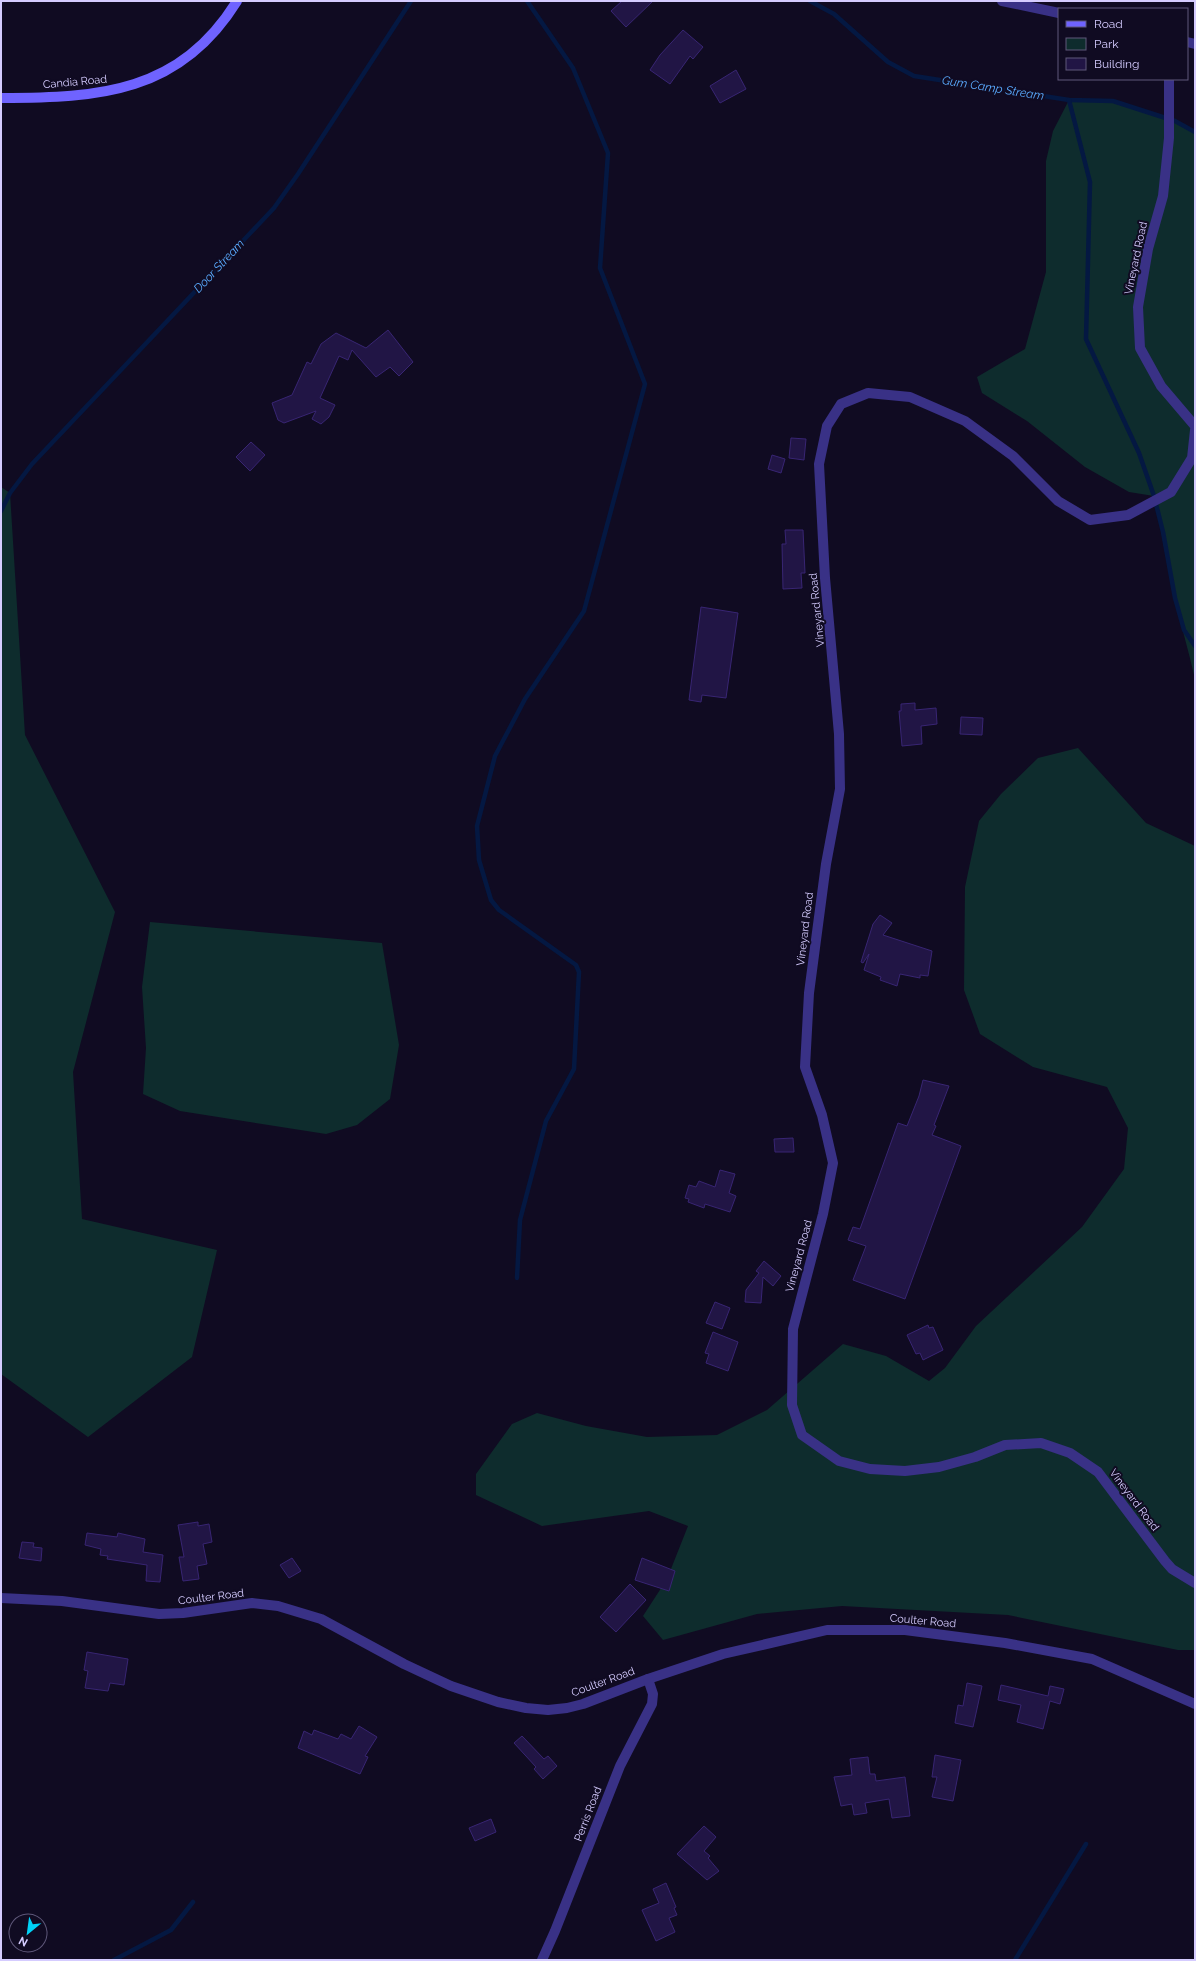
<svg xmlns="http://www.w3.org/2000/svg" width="1196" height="1961" font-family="Raleway,sans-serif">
<rect width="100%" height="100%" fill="#100b22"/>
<g fill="#0e2c2d">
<path d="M1069,100L1113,101L1175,121L1195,132V679C1189,652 1181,626 1175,599C1166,565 1162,530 1154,496L1129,492L1085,467L1027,421L982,393L977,377L1025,349L1046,272V161L1053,131Z"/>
<path d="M1,487L10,493L25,735L115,912L73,1072L82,1219L217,1250L192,1357L88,1437L1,1374Z"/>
<path d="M1078,748L1146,823L1195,846V1650H1178L1008,1615L842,1606L757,1614L663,1640L643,1616L667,1579L688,1526L649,1511L542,1526L476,1495V1474L512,1424L537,1413L586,1426L647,1437L717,1435L767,1410L843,1344L886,1356L929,1381L945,1368L976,1326L1082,1227L1124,1169L1128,1128L1107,1087L1033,1067L980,1034L964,990L965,887L979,821L1001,794L1038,758Z"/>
<path d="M150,922L382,943L399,1045L390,1099L357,1125L326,1134L180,1111L143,1094L146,1048L142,987Z"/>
</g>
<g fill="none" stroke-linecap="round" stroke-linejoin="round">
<g stroke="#041842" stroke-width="4.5">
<path d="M810,1L834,14L888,62L914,76L1069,100L1113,101L1175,121L1195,132"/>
<path d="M1069,100L1090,182L1086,339L1139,453L1154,496L1163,532L1175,598L1184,630L1195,646"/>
<path d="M1,511L10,493L32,464L274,208L298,174L411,1"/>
<path d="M517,1278L520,1220L546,1121L574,1069L579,972L576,965L499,910L491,900L479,860L477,826L495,756L525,699L584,611L645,384L600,268L608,153L573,68L527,1"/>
<path d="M114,1960L171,1930L193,1902"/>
<path d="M1015,1960L1086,1844"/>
</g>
</g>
<g fill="#211545" stroke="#382573">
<path d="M622,1H653L626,27L611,11Z"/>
<path d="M683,30L703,47L693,59L690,56L670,84L650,70L660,55Z"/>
<path d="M736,70L746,89L720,103L710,86Z"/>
<path d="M388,330L413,362L399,376L390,367L376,377L352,350L348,360L339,356L320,398L335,405L329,417L321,424L312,419L316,411L284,423L278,420L272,403L292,395L307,362L311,364L321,344L336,333L366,348Z"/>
<path d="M791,438L806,439L804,460L789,458Z"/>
<path d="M251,442L265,455L250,471L236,457Z"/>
<path d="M772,455L785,459L781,473L768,469Z"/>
<path d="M785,530H803L805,573H801L802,588L783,589L782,544H786Z"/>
<path d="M701,607L738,613L726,698L702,695L701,702L689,700Z"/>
<path d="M915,703V710L936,708L937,724L921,726L922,744L902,746L899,711H901V704Z"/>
<path d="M961,717L983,718L982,735L960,734Z"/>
<path d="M880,915L892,923L883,935L932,951L928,976L920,975V978L900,974L897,986L880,980L881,977L864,970L869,954L863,963L861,962L873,924Z"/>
<path d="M923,1080L949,1086L934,1125L936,1126L932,1135L961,1146L905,1299L853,1280L866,1246L848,1240L853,1227L860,1229L898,1123L907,1126L919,1096Z"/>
<path d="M793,1138L794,1152H775L774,1139Z"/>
<path d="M720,1170L735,1174L729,1193L736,1196L730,1212L705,1204L704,1208L688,1202L689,1199L685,1198L689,1185L696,1187L699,1181L715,1187Z"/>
<path d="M764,1261L781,1276L773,1286L763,1277L761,1303L745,1302L746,1290L759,1273L756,1271Z"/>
<path d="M715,1302L730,1308L722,1329L706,1323Z"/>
<path d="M928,1325L929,1328L933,1327L943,1350L923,1360L920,1353L916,1354L907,1335Z"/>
<path d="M713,1332L738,1342L728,1371L706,1363L709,1354L705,1353Z"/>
<path d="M198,1522V1526L209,1524L212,1542L203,1544L207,1564L197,1566L199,1579L183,1581L179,1557H184L178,1525Z"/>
<path d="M87,1533L117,1537L118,1533L145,1539L143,1552L163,1555L160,1582L146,1581L147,1565L107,1559L108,1556L100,1555L101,1549L85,1545Z"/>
<path d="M22,1542L34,1543L33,1547L42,1548L41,1561L19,1558Z"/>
<path d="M292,1558L301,1571L289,1578L280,1565Z"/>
<path d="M642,1558L675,1571L669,1591L635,1580Z"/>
<path d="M630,1584L646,1600L616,1632L600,1617Z"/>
<path d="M87,1652L128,1659L124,1685L110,1683L108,1691L85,1688L88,1671L84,1670Z"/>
<path d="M967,1683L982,1686L973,1727L955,1723L958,1705L963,1706Z"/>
<path d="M1001,1685L1048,1696L1050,1686L1064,1689L1060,1704L1050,1701L1043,1729L1017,1722L1021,1705L998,1700Z"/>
<path d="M359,1726L377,1737L365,1756L368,1757L360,1774L298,1748L304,1731L312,1735L314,1730L338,1739L341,1734L351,1739Z"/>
<path d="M522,1736L544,1759L548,1756L557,1766L543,1779L534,1769L536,1767L514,1743Z"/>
<path d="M935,1755L961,1760L953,1801L932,1797L937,1777H932Z"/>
<path d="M868,1757L870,1774H875L876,1781L905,1777L910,1816L892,1818L889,1799L865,1803L867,1813L854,1815L852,1804L841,1806L834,1777L852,1775L850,1759Z"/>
<path d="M491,1819L496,1832L475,1841L469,1828Z"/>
<path d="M704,1826L716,1837L704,1851L710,1856L708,1858L719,1871L707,1880L677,1854Z"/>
<path d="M666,1883L676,1907L674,1908L677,1915L669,1918L675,1932L656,1941L642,1910L659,1903L653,1889Z"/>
</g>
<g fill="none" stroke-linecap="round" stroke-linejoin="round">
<g stroke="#393186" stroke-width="10">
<path d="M1002,1L1059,13"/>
<path d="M1187,42L1195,44"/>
<path d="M1169,79V138L1163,196L1148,249L1138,307L1140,348L1161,386L1195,426"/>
<path d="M1195,430L1192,458L1171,492L1128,515L1090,520L1058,501L1013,456L965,421L910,397L868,393L841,404L827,426L819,464L825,578L839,734L840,789L826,864L809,993L805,1067L822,1115L833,1163L823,1214L793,1329L792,1405L802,1435L839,1461L870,1469L905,1471L939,1467L975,1457L1005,1445L1041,1443L1070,1453L1098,1472L1165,1561L1172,1569L1195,1583"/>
<path d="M1,1598L62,1601L159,1614L183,1613L252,1603L278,1606L321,1619L404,1664L451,1686L498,1702L526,1708L548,1710L567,1708L583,1704L648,1679L723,1654L827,1630H905L1005,1643L1092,1659L1195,1704"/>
<path d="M542,1960L555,1931L620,1766L652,1704L653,1694L648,1679"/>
</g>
<path stroke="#6f63ff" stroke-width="10" d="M1,98C99,98 180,93 237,1"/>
</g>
<g text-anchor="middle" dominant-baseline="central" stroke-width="4" stroke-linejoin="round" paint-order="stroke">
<g font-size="11" fill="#d5ccff" stroke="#100b22">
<text transform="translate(75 82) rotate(-5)">Candia Road</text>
<text transform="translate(1136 258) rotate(-78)">Vineyard Road</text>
<text transform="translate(817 610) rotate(-96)">Vineyard Road</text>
<text transform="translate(805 929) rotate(-83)">Vineyard Road</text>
<text transform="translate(799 1256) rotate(-75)">Vineyard Road</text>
<text transform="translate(1134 1500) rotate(53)">Vineyard Road</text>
<text transform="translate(211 1597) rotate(-7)">Coulter Road</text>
<text transform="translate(923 1621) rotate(5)">Coulter Road</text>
<text transform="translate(603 1682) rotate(-20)">Coulter Road</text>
<text transform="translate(588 1814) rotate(-69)">Perris Road</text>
</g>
<g font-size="12" font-style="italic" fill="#5aabff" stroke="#100b22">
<text transform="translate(993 88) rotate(9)">Gum Camp Stream</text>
<text transform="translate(219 266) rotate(-47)">Door Stream</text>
</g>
</g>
<rect width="1196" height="1961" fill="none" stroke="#d5ccff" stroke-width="4"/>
<rect x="1058" y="8" width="130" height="72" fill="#100b22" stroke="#5f587a"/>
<rect x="1066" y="21" width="20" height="6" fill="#6f63ff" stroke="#5f587a"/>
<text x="1094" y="28" font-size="12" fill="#d5ccff">Road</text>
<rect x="1066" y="38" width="20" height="12" fill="#0e2c2d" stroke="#5f587a"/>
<text x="1094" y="48" font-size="12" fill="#d5ccff">Park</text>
<rect x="1066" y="58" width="20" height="12" fill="#211545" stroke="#5f587a"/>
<text x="1094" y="68" font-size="12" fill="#d5ccff">Building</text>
<g transform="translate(28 1933) rotate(209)"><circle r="19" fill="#100b22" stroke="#5f587a"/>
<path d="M0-3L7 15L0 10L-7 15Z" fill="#00d2f7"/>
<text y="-6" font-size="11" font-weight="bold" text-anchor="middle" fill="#d5ccff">N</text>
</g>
</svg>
